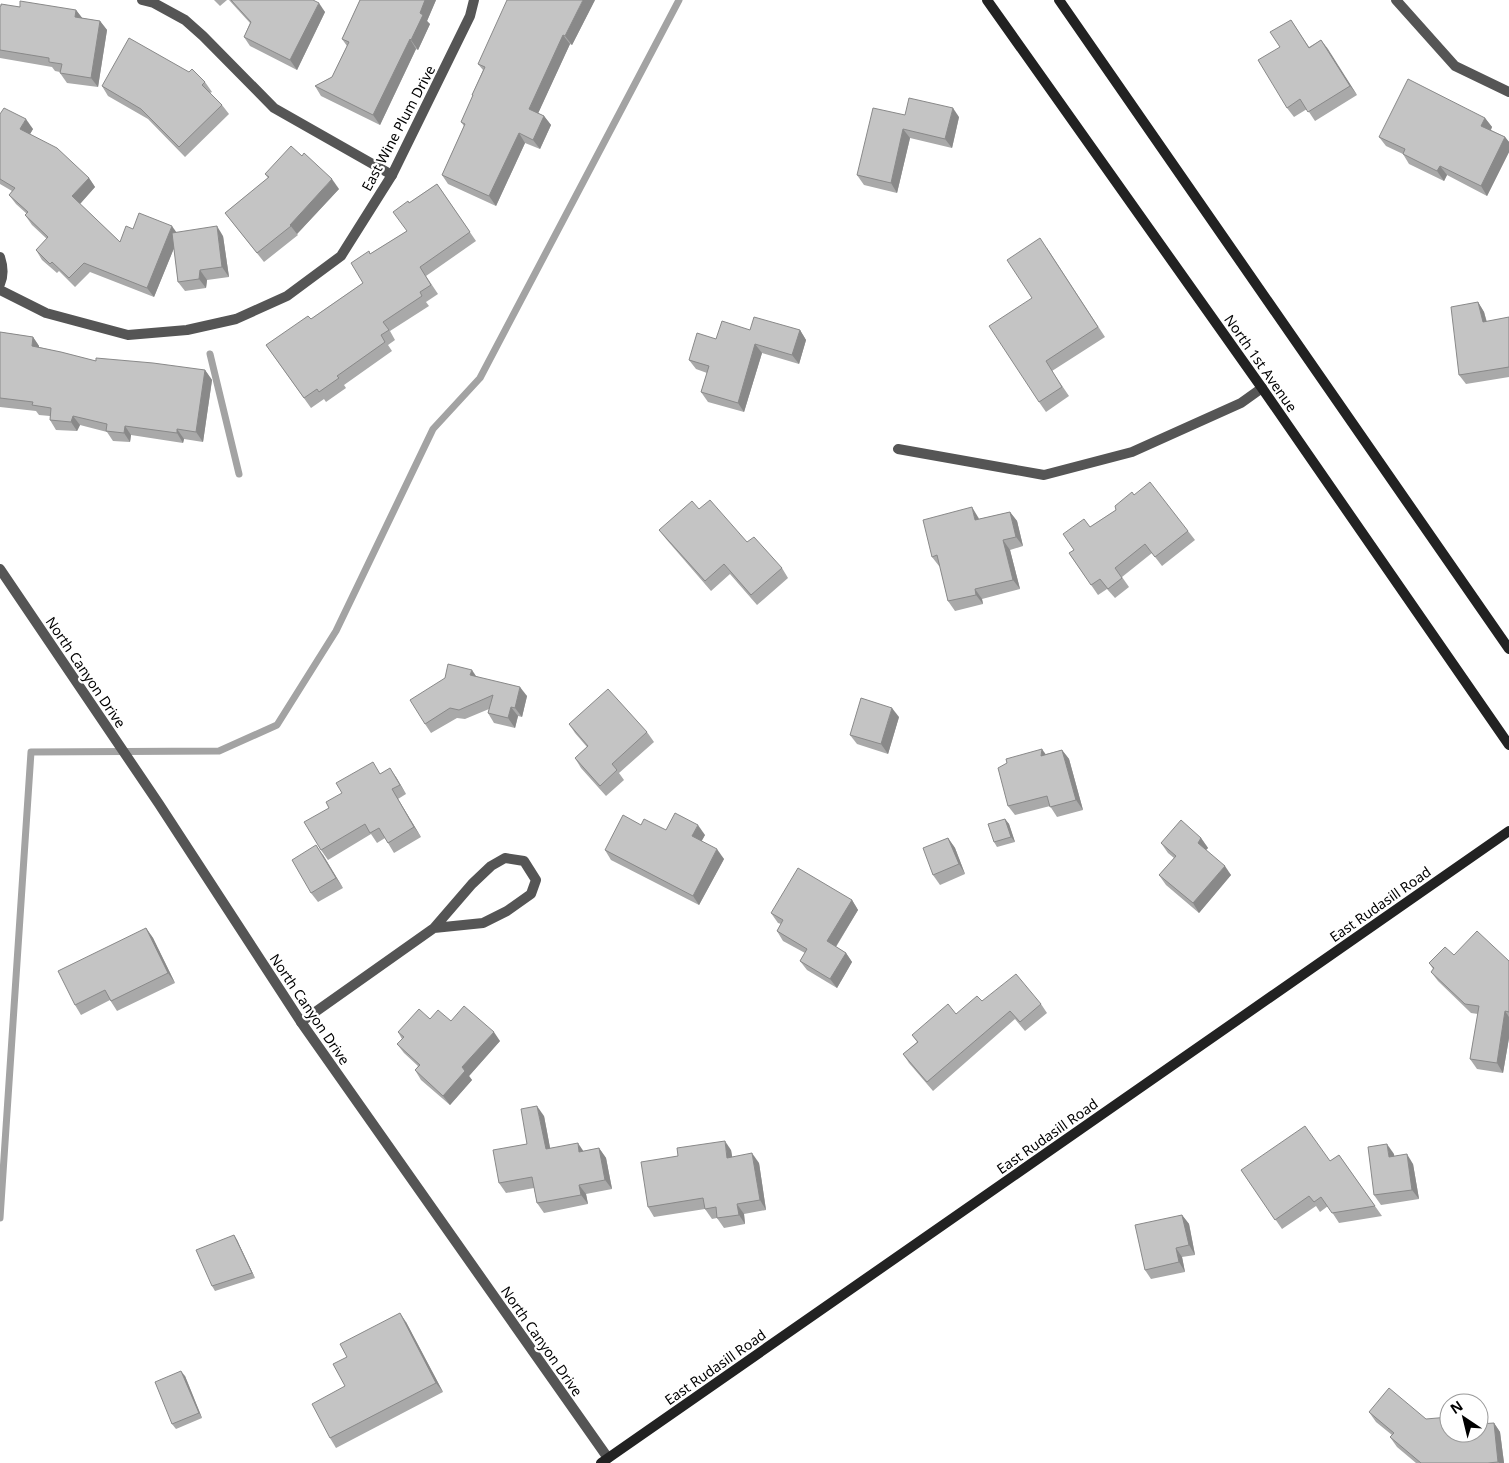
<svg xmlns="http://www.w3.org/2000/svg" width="1509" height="1463" font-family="'Noto Sans',sans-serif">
<rect width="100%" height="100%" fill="#fff"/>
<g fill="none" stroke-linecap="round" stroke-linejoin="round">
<g stroke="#a3a3a3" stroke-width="7">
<path d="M210,354L239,474"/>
<path d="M0,1218L31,752L219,751L277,725L336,631L433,429L480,378L679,0"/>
</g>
<g stroke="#555" stroke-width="10">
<path d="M142,0L154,3L185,20L203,36L274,108L392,175"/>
<path d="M1396,0L1455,66L1509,92"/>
<path d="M0,257C3,266 4,275 0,284"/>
<path d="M0,290L46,313L128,335L187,330L236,319L287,296L341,256L392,175L470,16L474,0"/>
<path d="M898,449L1044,475L1132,452L1241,403L1262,388"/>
<path d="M0,569L159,804L301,1022L608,1458"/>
<path d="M301,1022L434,928L472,884L491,866L505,858L524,861L536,880L531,894L507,911L483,923L434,928"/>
</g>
<g stroke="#222" stroke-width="10">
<path d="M987,0L1262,388L1509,745"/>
<path d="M1059,0L1509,649"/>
<path d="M601,1463L1509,831"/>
</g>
</g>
<g fill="#a9a9a9">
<path d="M214,0H227L220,6Z"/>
<path d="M229,0H313L325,12L297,70L250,46L244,37L250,23Z"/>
<path d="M360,0H436L427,21L430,24L418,50L416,49L380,125L321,96L315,86L332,77L347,46L342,39Z"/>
<path d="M595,0L572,45L570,44L538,113L544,116L551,125L540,149L525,143L496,206L448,184L442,175L464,126L461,122L473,96L472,95L483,70L478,64Z"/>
<path d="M0,6L76,10L82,18L100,21L107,30L98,87L67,83L60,73V72L55,71L52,67L0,58Z"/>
<path d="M1291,20L1309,47L1321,40L1357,95L1315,121L1307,109L1294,117L1287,108L1280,47Z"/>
<path d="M205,82L212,92L210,93L222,105L229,114L185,157L148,119L108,96L102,86Z"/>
<path d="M0,114L33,129L30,134L89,178L95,187L80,204L120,242L133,229L223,236L229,277L207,280L206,288L185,291L178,282L174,248L154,297L90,272L75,287L59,271L57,273L42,260L36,250L47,239L32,225L25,215L27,214L16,204L9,195L12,191L0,184Z"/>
<path d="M905,115L959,117L952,148L910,138L897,193L864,185L857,175Z"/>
<path d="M1485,118L1492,127L1491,130L1505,137L1509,142V152L1487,196L1447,175L1444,181L1409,164L1403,154L1386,146L1379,137Z"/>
<path d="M265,174L339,189L297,234L298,235L264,262L225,213L268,178Z"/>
<path d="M437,184L476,241L426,276L438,294L426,302L429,306L390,331L395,340L388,345L392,351L344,385L346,388L326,402L324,399L311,408L266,345L311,319L363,283L370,254L407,231L409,203Z"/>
<path d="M1047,248L1105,337L1052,371L1069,396L1046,412L1039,402L1032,298Z"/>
<path d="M1478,302L1484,312L1487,322L1509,317V377L1466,384L1459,375Z"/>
<path d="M750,330H800L806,340L799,364L762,353L744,412L708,402L701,392L707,373L696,369L689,360L716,339Z"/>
<path d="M0,332L33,337L39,346V347L96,361L205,370L212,380L203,442L184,439L183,443L131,435L130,442L113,441L107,432L80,425L77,431L56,430L50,420V416L39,415L36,411L0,407Z"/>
<path d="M1134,495L1188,531L1195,540L1162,566L1152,553L1122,577L1129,587L1115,598L1107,589L1098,595L1069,553L1074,550L1090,527L1116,510Z"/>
<path d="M699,509L747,542L782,568L788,578L757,605L730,574L711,591L666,539L659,530Z"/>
<path d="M1010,512L1017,521L1023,546L1010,550L1020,589L982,599L983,604L955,611L948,601L940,566H939L932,557L978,517L979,519Z"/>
<path d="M476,676L527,696L522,717L518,716L515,728L494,723L488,713L489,709L465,719L457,718L431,733L425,724Z"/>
<path d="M899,717L888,754L857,744L850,735Z"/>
<path d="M569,724L647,732L654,742L619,773L624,780L606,796L581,768L575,758L587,747L575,733Z"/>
<path d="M1062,750L1069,759L1083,810L1057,817L1050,806L1015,815L1008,806L1046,754Z"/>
<path d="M381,773L396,777L406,794L398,799L421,837L394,853L385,838L377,843L371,834L328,860L321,850Z"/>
<path d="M1005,819L1009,824L1015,842L997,847L994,842Z"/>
<path d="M641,825L666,830L705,835L701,841L724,859L699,905L611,860L605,850Z"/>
<path d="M948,838L955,848L965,874L940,885L933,875Z"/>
<path d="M1201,838L1208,848L1206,850L1231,875L1199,913L1166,885L1159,875L1174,858L1168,853L1161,843Z"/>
<path d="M323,855L343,888L318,902L311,893Z"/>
<path d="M852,900L858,910L836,947L846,953L852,962L837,988L807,970L800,961L805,953L783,941L777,931L781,924L778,923L771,913Z"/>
<path d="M146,928L153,938L175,983L117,1011L110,1000L81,1015L75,1005Z"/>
<path d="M1454,955L1509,961V1038L1503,1073L1477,1069L1470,1059L1478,1014L1471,1013L1438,981L1431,972L1433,969L1429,963Z"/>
<path d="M982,1001L1041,1004L1047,1013L1025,1031L1015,1019L933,1091L909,1063L903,1054L917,1042L912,1035Z"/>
<path d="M430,1019L451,1021L500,1041L469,1076L472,1080L450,1105L421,1080L415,1070L418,1066L404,1053L397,1044L402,1039L398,1032Z"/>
<path d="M544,1116L550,1148L584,1151L599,1148L606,1158L612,1189L586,1194L588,1204L544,1213L537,1203L534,1188L506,1193L499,1183L527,1144Z"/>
<path d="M731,1150L732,1157L759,1163L766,1210L744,1214L745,1224L724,1228L717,1218L712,1219L705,1209L654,1217L648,1207Z"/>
<path d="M1394,1154V1156L1413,1164L1419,1199L1381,1205L1374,1195Z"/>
<path d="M1339,1155L1382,1216L1339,1223L1328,1206L1320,1212L1316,1206L1282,1229L1241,1170L1330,1161Z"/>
<path d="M1182,1215L1189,1224L1195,1255L1182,1257L1185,1272L1151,1279L1145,1270Z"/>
<path d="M234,1235L237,1240L255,1278L215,1291L212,1286Z"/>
<path d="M406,1322L443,1392L336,1448L330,1438L345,1386L347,1357Z"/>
<path d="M185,1376L202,1418L176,1429L172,1424Z"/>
<path d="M1369,1412L1426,1419L1449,1433L1494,1423L1500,1432L1504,1463H1416L1397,1447L1390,1437L1392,1435L1376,1422Z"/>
</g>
<g fill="#898989">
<path d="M425,0H436L427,21L430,24L418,50L411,40L420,13Z"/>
<path d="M583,0H595L572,45L565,36Z"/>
<path d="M319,3L325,12L297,70L290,60Z"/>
<path d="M76,10L83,19L75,17Z"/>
<path d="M100,21L107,30L98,87L91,78Z"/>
<path d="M563,35L570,44L536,118L529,109Z"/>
<path d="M410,39L416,49L380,125L373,115Z"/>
<path d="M1321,40L1328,49L1357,95L1350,86Z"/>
<path d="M953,108L959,117L952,148L945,139Z"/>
<path d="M544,116L551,125L540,149L533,140Z"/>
<path d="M1485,118L1492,127L1488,135L1481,126Z"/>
<path d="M26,119L33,129L27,139L20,129Z"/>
<path d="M903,129L910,138L897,193L891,183Z"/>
<path d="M519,133L525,143L496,206L489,196Z"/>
<path d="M1505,137L1509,142V152L1487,196L1481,186Z"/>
<path d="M1440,166L1447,175L1444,181L1437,171Z"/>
<path d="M89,178L95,187L79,205L72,196Z"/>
<path d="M332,179L339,189L297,234L290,225Z"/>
<path d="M172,226L179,236L154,297L147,288Z"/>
<path d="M217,226L223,236L229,277L222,267Z"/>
<path d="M200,270L207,280L206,288L199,279Z"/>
<path d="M1478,302L1484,312L1489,332L1483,322Z"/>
<path d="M800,330L806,340L799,364L792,355Z"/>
<path d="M33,337L39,346L38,356L32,346Z"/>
<path d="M755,344L762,353L744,412L738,403Z"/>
<path d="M205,370L212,380L203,442L196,432Z"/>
<path d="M73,416L80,425L77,431L71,422Z"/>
<path d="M125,426L131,435L130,442L124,433Z"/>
<path d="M177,429L184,439L183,443L177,433Z"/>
<path d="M972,507L978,517L982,530L975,520Z"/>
<path d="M1010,512L1017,521L1023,546L1016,537Z"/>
<path d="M1003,540L1010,550L1020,589L1013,580Z"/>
<path d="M975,589L982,599L983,604L976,595Z"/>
<path d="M472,670L478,679L470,675Z"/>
<path d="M520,687L527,696L522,717L515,708Z"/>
<path d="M511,707L518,716L515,728L508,718Z"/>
<path d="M892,708L899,717L888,754L881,744Z"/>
<path d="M1042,749L1049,759L1041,756Z"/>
<path d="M1062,750L1069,759L1083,810L1076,800Z"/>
<path d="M390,768L396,777L406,794L400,785Z"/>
<path d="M392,789L398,799L421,837L414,827Z"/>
<path d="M1005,819L1009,824L1015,842L1011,837Z"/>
<path d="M698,825L705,835L699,846L692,836Z"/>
<path d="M948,838L955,848L965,874L959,864Z"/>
<path d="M1201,838L1208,848L1204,852L1198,843Z"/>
<path d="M316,845L323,855L343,888L336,878Z"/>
<path d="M717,849L724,859L699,905L693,896Z"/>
<path d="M1225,866L1231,875L1199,913L1193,903Z"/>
<path d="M852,900L858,910L833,951L827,941Z"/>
<path d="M146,928L153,938L175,983L168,973Z"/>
<path d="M846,953L852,962L837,988L830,979Z"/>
<path d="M1505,1011L1509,1017V1038L1503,1073L1497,1063Z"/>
<path d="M494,1032L500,1041L469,1076L472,1080L450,1105L443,1096L462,1067Z"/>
<path d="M537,1106L544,1116L552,1158L546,1149Z"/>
<path d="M725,1141L731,1150L734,1167L727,1158Z"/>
<path d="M578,1143L584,1152H579Z"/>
<path d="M1387,1144L1394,1154L1396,1167L1389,1157Z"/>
<path d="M599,1148L606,1158L612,1189L605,1180Z"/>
<path d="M752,1153L759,1163L766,1210L760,1200Z"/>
<path d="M1407,1154L1413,1164L1419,1199L1412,1190Z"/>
<path d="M579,1185L586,1194L588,1204L581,1195Z"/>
<path d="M737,1204L744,1214L745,1224L739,1215Z"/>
<path d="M1182,1215L1189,1224L1195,1255L1189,1245Z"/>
<path d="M234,1235L237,1240L255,1278L252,1273Z"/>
<path d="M1176,1248L1182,1257L1185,1272L1179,1262Z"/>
<path d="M400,1313L406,1322L443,1392L436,1383Z"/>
<path d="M181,1371L185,1376L202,1418L199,1413Z"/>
<path d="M1494,1423L1500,1432L1504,1463H1499L1498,1462Z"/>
</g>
<g fill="#c4c4c4" stroke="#898989">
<path d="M231,0H313L319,3L290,60L244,37L251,22Z"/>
<path d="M360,0H425L420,13L423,15L411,40L410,39L373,115L315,86L332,77L349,42L342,39Z"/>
<path d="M507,0H583L565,36L563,35L529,109L544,116L533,140L519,133L489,196L442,175L465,124L461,122L473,95H472L485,67L478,64Z"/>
<path d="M20,1L76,10L75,17L100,21L91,78L60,73L62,64L49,62V58L0,50V6H1V4L20,7Z"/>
<path d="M1291,20L1309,48L1321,40L1350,86L1308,112L1300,99L1287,108L1258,60L1280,47L1270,32Z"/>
<path d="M129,38L189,72L192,69L205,82L202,85L222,105L179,147L141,109L102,86Z"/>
<path d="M1408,79L1485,118L1481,126L1505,137L1481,186L1440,166L1437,171L1403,154L1405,149L1379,137Z"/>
<path d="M909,98L953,108L945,139L903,129L891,183L857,175L873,108L905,115Z"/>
<path d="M4,108L26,119L20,129L57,148L89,178L72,196L120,242L126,226L133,229L139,213L172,226L147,288L84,263L69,278L52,262L50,264L36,250L48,237L25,215L28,212L9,195L15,188L0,179V114Z"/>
<path d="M291,146L302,156L304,153L332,179L290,225L291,226L257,253L225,213L269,177L265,174Z"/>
<path d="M437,184L470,232L420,267L431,285L420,292L422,296L383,322L389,330L381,335L385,342L337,376L339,378L319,392L317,389L304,398L266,345L308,316L311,319L363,283L351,263L369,251L370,254L407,231L393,212L408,201L409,203Z"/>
<path d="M217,226L222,267L200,270L199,279L178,282L172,233Z"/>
<path d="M1040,238L1098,327L1046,361L1062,387L1039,402L989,326L1032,298L1007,260Z"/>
<path d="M1478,302L1483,322L1509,317V367L1459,375L1451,307Z"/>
<path d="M754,317L800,330L792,355L755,344L738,403L701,392L709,366L689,360L697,333L716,339L722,321L750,330Z"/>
<path d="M0,332L33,337L32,346L61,352L96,361V358L153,363L205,370L196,432L177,429V433L125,426L124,433L106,431L107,424L73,416L71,422L50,420L51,408L32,405L33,402L0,398Z"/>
<path d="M1150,482L1188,531L1155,557L1145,544L1115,568L1122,578L1108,589L1100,579L1091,585L1069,553L1074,550L1063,534L1084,519L1090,527L1116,510L1115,506L1132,492L1134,495Z"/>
<path d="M710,500L747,542L754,537L782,568L751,595L724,564L705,581L659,530L692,501L699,509Z"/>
<path d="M972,507L975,520L1010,512L1016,537L1003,540L1013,580L975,589L976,595L948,601L937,555L932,557L923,520Z"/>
<path d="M448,664L472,670L470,675L520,687L515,708L511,707L508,718L488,713L493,695L459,710L450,708L425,724L410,700L445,678Z"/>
<path d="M608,689L647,732L612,764L617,770L600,786L575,758L588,746L569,724Z"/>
<path d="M861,698L892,708L881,744L850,735Z"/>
<path d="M1042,749L1041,756L1062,750L1076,800L1050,807L1047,796L1008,806L998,768L1007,763L1006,759Z"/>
<path d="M373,762L380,774L390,768L400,785L392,789L414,827L388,843L379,828L370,833L365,824L321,850L304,822L329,808L326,802L342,793L336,783Z"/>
<path d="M675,813L698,825L692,836L717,849L693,896L605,850L623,815L641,825L644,819L666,830Z"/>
<path d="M1005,819L1011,837L994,842L988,824Z"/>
<path d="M1181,820L1201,838L1198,843L1225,866L1193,903L1159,875L1176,856L1161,843Z"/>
<path d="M948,838L959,864L933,875L923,848Z"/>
<path d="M316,845L336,878L311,893L292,860Z"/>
<path d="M798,868L852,900L827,941L846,953L830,979L800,961L807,949L777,931L783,920L771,913Z"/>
<path d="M146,928L168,973L111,1001L105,990L75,1005L58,971Z"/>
<path d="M1477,931L1509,961V1012L1505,1011L1497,1063L1470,1059L1479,1006L1465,1004L1431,972L1434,968L1429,963L1445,947L1454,955Z"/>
<path d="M1016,974L1041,1004L1020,1022L1010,1011L927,1082L903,1054L918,1042L912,1035L948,1004L956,1014L977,996L982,1001Z"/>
<path d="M464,1006L494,1032L462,1067L465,1071L443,1096L415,1070L420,1065L397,1044L404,1037L398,1032L419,1009L430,1019L438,1010L451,1021Z"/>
<path d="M537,1106L546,1149L578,1143L579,1152L599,1148L605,1180L579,1185L581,1195L537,1203L532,1177L499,1183L493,1150L527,1144L521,1109Z"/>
<path d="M1305,1126L1330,1161L1339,1155L1375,1206L1332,1213L1321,1197L1314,1202L1309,1196L1275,1220L1241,1170Z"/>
<path d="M725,1141L727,1158L752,1153L760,1200L737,1204L739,1215L717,1218L716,1207L705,1209L703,1198L648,1207L641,1162L678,1156L677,1148Z"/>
<path d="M1387,1144L1389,1157L1407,1154L1412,1190L1374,1195L1368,1147Z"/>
<path d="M1182,1215L1189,1245L1176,1248L1179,1262L1145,1270L1135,1225Z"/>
<path d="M234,1235L252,1273L212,1286L196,1250Z"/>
<path d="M400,1313L436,1383L330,1438L312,1404L345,1386L333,1364L347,1357L340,1344Z"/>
<path d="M181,1371L199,1413L172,1424L155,1382Z"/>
<path d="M1389,1388L1426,1419L1449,1417V1433H1479V1424L1494,1423L1498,1462L1488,1463H1421L1390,1437L1394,1433L1369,1412Z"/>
</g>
<g text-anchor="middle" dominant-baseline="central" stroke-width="4.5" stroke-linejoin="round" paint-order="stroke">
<g font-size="14" fill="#000" stroke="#fff">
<text transform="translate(398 128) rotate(-62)">East Wine Plum Drive</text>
<text transform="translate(1261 363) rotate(55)">North 1st Avenue</text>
<text transform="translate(86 672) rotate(56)">North Canyon Drive</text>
<text transform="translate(1380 904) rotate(-35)">East Rudasill Road</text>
<text transform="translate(310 1009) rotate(56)">North Canyon Drive</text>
<text transform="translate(1047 1136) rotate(-35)">East Rudasill Road</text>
<text transform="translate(542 1341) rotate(55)">North Canyon Drive</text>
<text transform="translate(715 1367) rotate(-35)">East Rudasill Road</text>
</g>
</g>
<g transform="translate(1464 1418) rotate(325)"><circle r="24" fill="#ffffff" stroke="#999999"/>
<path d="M0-4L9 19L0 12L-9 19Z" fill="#000000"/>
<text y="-8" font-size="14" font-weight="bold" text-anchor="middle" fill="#000000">N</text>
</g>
</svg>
